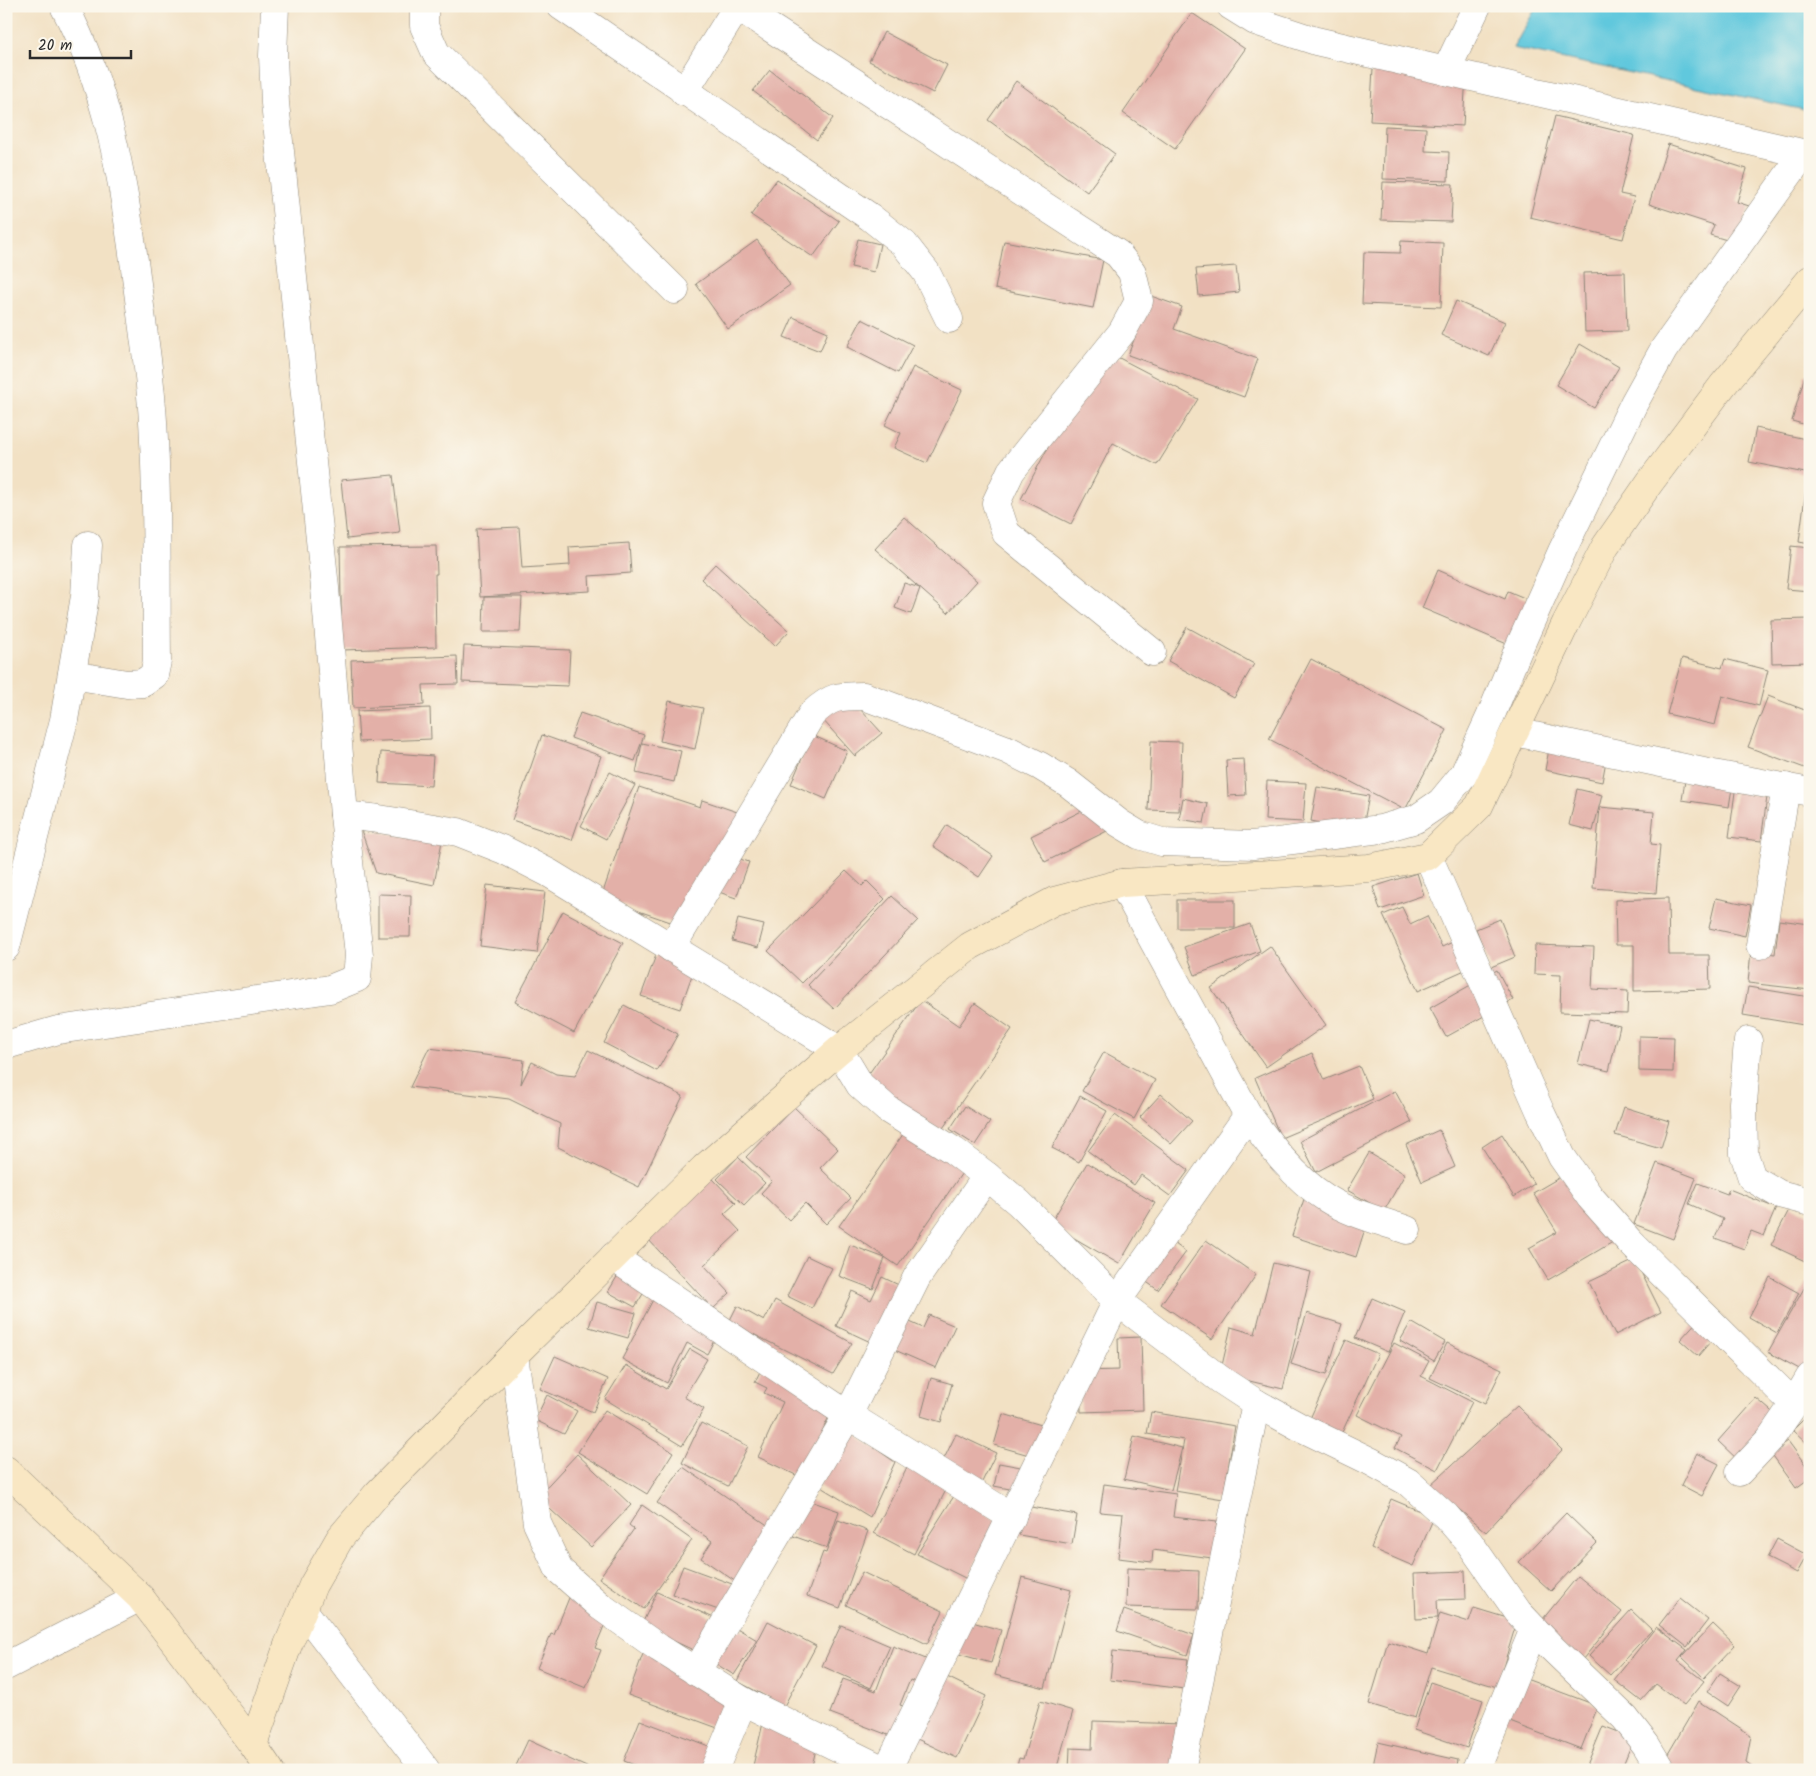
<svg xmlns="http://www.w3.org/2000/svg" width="1816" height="1776" font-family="Kalam,sans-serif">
<rect width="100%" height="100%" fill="#fbf7ec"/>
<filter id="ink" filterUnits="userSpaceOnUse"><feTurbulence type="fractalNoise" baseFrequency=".02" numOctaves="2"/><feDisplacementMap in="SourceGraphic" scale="10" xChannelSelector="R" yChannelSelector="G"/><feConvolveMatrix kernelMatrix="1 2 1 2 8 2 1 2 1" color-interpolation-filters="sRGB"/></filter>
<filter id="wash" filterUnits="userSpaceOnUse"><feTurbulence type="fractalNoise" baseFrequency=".0096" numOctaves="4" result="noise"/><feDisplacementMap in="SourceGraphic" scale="20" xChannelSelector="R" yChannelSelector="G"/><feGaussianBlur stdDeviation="1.12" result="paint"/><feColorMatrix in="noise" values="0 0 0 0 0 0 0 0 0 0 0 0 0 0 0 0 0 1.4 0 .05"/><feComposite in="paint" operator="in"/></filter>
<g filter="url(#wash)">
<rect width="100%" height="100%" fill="#f2e1c4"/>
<path fill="#61c8dd" stroke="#467a84" d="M1537,6H1810V111L1513,48Z"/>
<g id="blocks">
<g fill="#e3b0a8">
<path d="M1192,13L1245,49L1175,149L1123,113Z"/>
<path d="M884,32L947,65L933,93L869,61Z"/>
<path d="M1373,68L1466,74L1463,126L1370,121Z"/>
<path d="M770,70L833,118L817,140L753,91Z"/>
<path d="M1016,81L1115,154L1087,192L988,120Z"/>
<rect x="1806" y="94" width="4" height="14"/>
<path d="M1555,116L1634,135L1620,194L1634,197L1623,239L1530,217Z"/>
<path d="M1385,126L1426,128L1425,151L1449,152L1448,181L1383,179Z"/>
<path d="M1668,144L1747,169L1737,202L1749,206L1737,243L1710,235L1714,225L1649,204Z"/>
<path d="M777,179L839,221L813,257L751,215Z"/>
<path d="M1383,182L1453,184L1451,222L1381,220Z"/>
<path d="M858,239L880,244L874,272L851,267Z"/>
<path d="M757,240L790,285L728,329L696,284Z"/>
<path d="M1004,241L1103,260L1093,308L995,289Z"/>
<path d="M1401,241L1443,243L1441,307L1362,304L1364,252L1400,253Z"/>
<path d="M1236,266L1239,292L1199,296L1196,269Z"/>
<path d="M1625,272L1627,331L1585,332L1583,273Z"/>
<path d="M1151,296L1182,307L1174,329L1258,359L1244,397L1128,355Z"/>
<path d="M1456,301L1505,322L1489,356L1441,335Z"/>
<path d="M793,317L828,332L820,351L784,337Z"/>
<path d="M862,319L913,345L898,373L847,347Z"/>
<path d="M1580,344L1619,367L1594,408L1556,385Z"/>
<path d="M1100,348L1198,399L1157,465L1113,443L1071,524L1021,499Z"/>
<path d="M913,367L962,390L927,463L894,448L901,433L885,425Z"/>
<path d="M1805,375L1810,376V426L1792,421Z"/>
<path d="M1756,428L1810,440V474L1749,462Z"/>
<path d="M393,475L400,533L347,539L341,480Z"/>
<path d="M1806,488H1810V544L1799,542Z"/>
<path d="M904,517L977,581L948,613L875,549Z"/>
<path d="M519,527L522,568L570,565L569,547L629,543L631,573L589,576L590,591L480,597L476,529Z"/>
<path d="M436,546L437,574H435L436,647L342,650L340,547Z"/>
<path d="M1791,546L1810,548V591L1786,589Z"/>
<path d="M715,564L789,631L775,646L701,579Z"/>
<path d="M1438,570L1505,599L1508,591L1534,602L1514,647L1422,608Z"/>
<path d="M904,583L920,588L911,614L895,608Z"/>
<path d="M484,597H522L520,632H483Z"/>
<path d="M1810,619V662L1772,663L1771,620Z"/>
<path d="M1187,627L1254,664L1234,698L1168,661Z"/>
<path d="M464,646L570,650L568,686L462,682Z"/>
<path d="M457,656L458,684L423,685L424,705L353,708L351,660Z"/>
<path d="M1682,658L1722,668L1725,659L1768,670L1759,706L1722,696L1715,725L1667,714Z"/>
<path d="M1311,659L1447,730L1405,810L1269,739Z"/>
<path d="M848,696L882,733L855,756L822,719Z"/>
<path d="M1768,696L1810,712V770L1748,747Z"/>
<path d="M669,701L703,708L695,749L660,741Z"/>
<path d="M430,708L431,739L359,742L357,711Z"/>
<path d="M580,713L644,735L635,761L571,738Z"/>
<path d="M1553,729L1610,740L1602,782L1545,770Z"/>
<path d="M542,735L601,756L572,840L512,820Z"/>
<path d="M812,735L847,751L826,799L791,784Z"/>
<path d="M1151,741L1182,742L1179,811L1148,810Z"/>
<path d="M642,743L681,751L674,782L636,773Z"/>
<path d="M381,752L433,756L431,786L379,783Z"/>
<path d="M1244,759L1246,795L1228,796L1226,760Z"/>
<path d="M1688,761L1735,769L1729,807L1682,800Z"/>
<path d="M610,772L635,785L606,839L581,826Z"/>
<path d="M1267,781L1306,783L1303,822L1265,820Z"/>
<path d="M639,787L700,807L702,800L743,814L728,855L749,862L736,898L696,884L682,926L601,898Z"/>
<path d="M1317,787L1369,796L1362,831L1311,821Z"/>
<path d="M1577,789L1602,795L1593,831L1569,825Z"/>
<path d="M1735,792L1767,797L1761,841L1729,837Z"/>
<path d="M1183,798L1208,804L1204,823L1179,819Z"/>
<path d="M1102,801L1115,827L1045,862L1031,836Z"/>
<path d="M1600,807L1654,812L1651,844L1660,845L1656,893L1593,888Z"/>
<path d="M947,825L993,856L979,877L933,846Z"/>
<path d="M361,830L442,841L434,885L376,873Z"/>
<path d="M846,871L862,886L867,881L885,899L802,983L768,951Z"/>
<path d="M1417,873L1424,895L1380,910L1373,887Z"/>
<path d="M487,885L545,892L537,953L480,946Z"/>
<path d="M378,894L411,895L410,937H378Z"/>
<path d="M892,896L918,920L834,1009L808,985Z"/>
<path d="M1668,898L1669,955H1709L1710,989L1634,991V945H1616L1615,900Z"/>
<path d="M1716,898L1751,905L1745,936L1709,928Z"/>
<rect x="1177" y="900" width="58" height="28"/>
<path d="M1402,907L1410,924L1427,916L1442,947L1463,937L1476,965L1418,991L1383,915Z"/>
<path d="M563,911L623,943L574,1033L515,1002Z"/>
<path d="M738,919L764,925L758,948L732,941Z"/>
<path d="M1500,919L1515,957L1491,967L1476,929Z"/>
<path d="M1779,920L1810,924V990L1748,983L1751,951L1775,954Z"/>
<path d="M1250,924L1260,951L1195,975L1184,947Z"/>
<path d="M1535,945L1594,947L1592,989L1628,991L1627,1014L1560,1012L1561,975L1534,974Z"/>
<path d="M1270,946L1326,1025L1266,1067L1211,988Z"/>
<path d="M659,947L697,961L680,1009L641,996Z"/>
<path d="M1497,970L1513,1000L1446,1037L1430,1008Z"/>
<path d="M1748,987L1810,997V1026L1743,1015Z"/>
<path d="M921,1000L959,1026L975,1003L1012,1029L941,1131L865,1079Z"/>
<path d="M624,1005L678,1034L657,1071L604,1043Z"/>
<path d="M1589,1019L1620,1026L1609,1071L1578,1064Z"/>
<path d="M1639,1036L1674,1037L1673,1072L1639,1071Z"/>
<path d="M429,1048L524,1060L521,1084L532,1062L556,1074L575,1076L588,1050L683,1096L639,1187L558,1147L560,1124L509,1099L410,1087Z"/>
<path d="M1104,1052L1155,1080L1134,1119L1082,1091Z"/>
<path d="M1312,1053L1324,1080L1359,1066L1373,1099L1281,1138L1255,1078Z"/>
<path d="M1395,1091L1412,1122L1316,1172L1300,1141Z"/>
<path d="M1161,1094L1192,1121L1171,1144L1140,1117Z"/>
<path d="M1080,1096L1107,1111L1079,1162L1052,1148Z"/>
<path d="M965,1106L990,1122L975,1145L950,1129Z"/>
<path d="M794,1107L838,1149L820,1168L851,1198L826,1224L805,1203L789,1220L761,1193L772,1181L746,1157Z"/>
<path d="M1624,1107L1669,1121L1661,1148L1615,1135Z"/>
<path d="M1115,1115L1189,1170L1170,1196L1141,1175L1134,1185L1088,1151Z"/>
<path d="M906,1130L964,1170L898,1266L839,1226Z"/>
<path d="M1439,1130L1455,1167L1422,1182L1406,1145Z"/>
<path d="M1502,1134L1534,1184L1514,1197L1482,1147Z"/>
<path d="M1369,1153L1405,1174L1384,1211L1347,1190Z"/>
<path d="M738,1157L765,1183L744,1205L717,1179Z"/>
<path d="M1087,1163L1155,1203L1119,1264L1050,1224Z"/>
<path d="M1657,1163L1696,1178L1673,1239L1634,1224Z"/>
<path d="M1581,1165L1623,1236L1548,1280L1529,1248L1557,1232L1533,1193Z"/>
<path d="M712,1178L736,1203L724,1214L740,1231L704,1265L730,1293L713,1309L647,1238Z"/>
<path d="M1698,1183L1727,1194L1729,1189L1776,1208L1764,1236L1751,1231L1744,1249L1715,1238L1723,1219L1689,1204Z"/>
<path d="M1306,1193L1370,1213L1356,1257L1292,1236Z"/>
<path d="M1791,1206L1810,1215V1255L1807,1262L1771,1245Z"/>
<path d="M1156,1230L1186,1252L1158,1290L1128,1269Z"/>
<path d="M1206,1240L1256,1275L1212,1339L1161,1304Z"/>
<path d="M850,1245L885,1258L873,1289L839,1276Z"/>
<path d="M807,1256L832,1268L812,1308L787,1296Z"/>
<path d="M1635,1260L1661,1312L1615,1335L1589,1282Z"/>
<path d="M625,1263L652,1279L635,1307L608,1292Z"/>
<path d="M1273,1263L1311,1272L1283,1389L1220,1374L1231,1327L1255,1334Z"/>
<path d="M882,1277L905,1288L877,1345L836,1326L852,1291L871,1300Z"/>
<path d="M1770,1277L1799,1293L1777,1333L1749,1317Z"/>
<path d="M1807,1283L1810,1284V1359L1803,1371L1768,1352Z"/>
<path d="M657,1292L722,1325L707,1354L687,1343L667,1383L622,1359Z"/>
<path d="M1372,1298L1405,1312L1388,1352L1355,1338Z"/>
<path d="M775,1300L852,1343L833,1374L729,1322L737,1306L764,1321Z"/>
<path d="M597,1302L636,1313L628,1338L589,1327Z"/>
<path d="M1307,1313L1342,1324L1326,1375L1291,1364Z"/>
<path d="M929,1315L955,1326L936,1368L888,1347L901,1318L923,1328Z"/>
<path d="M1700,1318L1717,1334L1698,1356L1680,1340Z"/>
<path d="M1411,1322L1445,1342L1434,1361L1400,1341Z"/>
<path d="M1141,1337L1143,1410L1081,1412L1080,1371L1119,1370L1118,1338Z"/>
<path d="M1346,1340L1378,1354L1339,1439L1307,1425Z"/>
<path d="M1394,1343L1429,1361L1421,1376L1472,1402L1437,1470L1395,1448L1401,1437L1357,1415Z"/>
<path d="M1447,1343L1502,1369L1485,1404L1430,1378Z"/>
<path d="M690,1349L707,1359L684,1397L704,1409L682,1446L605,1399L626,1365L666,1389Z"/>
<path d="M555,1356L608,1379L593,1412L540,1389Z"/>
<path d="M765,1361L839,1396L800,1477L758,1457L783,1402L764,1393L767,1388L755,1382Z"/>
<path d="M931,1378L952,1384L941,1422L921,1416Z"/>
<path d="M547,1395L577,1411L564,1434L535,1420Z"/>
<path d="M1756,1398L1778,1417L1739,1461L1718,1441Z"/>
<path d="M1517,1406L1562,1450L1486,1532L1430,1485Z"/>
<path d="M605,1410L673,1452L647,1494L578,1452Z"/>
<path d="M1151,1412L1235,1426L1223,1499L1175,1491L1184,1440L1147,1434Z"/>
<path d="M1810,1413V1444L1809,1445L1793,1430Z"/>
<path d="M1003,1414L1045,1426L1036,1457L994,1445Z"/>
<path d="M701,1423L748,1446L728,1486L682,1463Z"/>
<path d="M850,1431L895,1462L870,1517L819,1486Z"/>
<path d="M956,1434L996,1453L982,1482L942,1463Z"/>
<path d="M1134,1436L1182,1448L1171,1490L1124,1479Z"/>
<path d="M1788,1441L1810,1471V1478L1796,1488L1771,1453Z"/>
<path d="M1697,1453L1719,1464L1702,1496L1681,1485Z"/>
<path d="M577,1454L631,1505L591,1547L537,1497Z"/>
<path d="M999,1463L1026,1468L1020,1491L994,1486Z"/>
<path d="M683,1467L779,1533L742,1586L701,1558L712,1541L657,1503Z"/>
<path d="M907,1467L947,1488L914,1554L874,1533Z"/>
<path d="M1104,1484L1176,1494L1173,1517L1217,1522L1212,1558L1153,1550L1152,1562L1118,1558L1123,1514L1100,1512Z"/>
<path d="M956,1493L997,1521L967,1579L917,1554Z"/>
<path d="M805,1499L839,1511L827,1548L793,1536Z"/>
<path d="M1391,1499L1434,1517L1413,1566L1371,1548Z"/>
<path d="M642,1505L692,1540L644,1609L599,1578L634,1529L629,1525Z"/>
<path d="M1025,1506L1077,1515L1072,1544L1019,1535Z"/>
<path d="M1566,1513L1597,1543L1551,1591L1519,1562Z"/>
<path d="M838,1520L868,1531L840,1608L807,1596L823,1552L826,1553Z"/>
<path d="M1777,1539L1807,1555L1797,1573L1767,1558Z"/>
<path d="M683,1566L743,1588L733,1615L672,1594Z"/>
<path d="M1127,1568L1199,1571L1198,1609L1126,1607Z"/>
<path d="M1465,1571L1466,1599L1437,1600L1438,1618L1416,1619L1414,1573Z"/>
<path d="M862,1572L943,1611L927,1644L846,1605Z"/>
<path d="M1578,1576L1622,1612L1582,1660L1538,1625Z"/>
<path d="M1022,1577L1071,1590L1045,1688L995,1675Z"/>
<path d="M657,1592L718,1620L702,1654L641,1626Z"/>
<path d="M571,1593L611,1609L595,1648L601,1650L586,1688L537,1668L551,1634L554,1635Z"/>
<path d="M1680,1598L1708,1620L1687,1647L1659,1625Z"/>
<path d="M1474,1608L1517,1621L1497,1687L1431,1667L1415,1718L1369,1704L1388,1641L1428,1654L1440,1613L1469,1622Z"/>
<path d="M1124,1610L1194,1635L1187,1655L1117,1631Z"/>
<path d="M1631,1610L1652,1630L1610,1675L1589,1656Z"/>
<path d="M965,1620L1001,1630L991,1663L955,1653Z"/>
<path d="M768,1621L816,1646L784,1706L737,1681Z"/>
<path d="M1713,1624L1735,1645L1704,1678L1682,1657Z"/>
<path d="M841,1625L890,1646L871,1688L822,1666Z"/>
<path d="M735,1627L757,1640L734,1675L713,1662Z"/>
<path d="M1656,1627L1687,1650L1678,1661L1704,1681L1684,1705L1656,1684L1641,1701L1614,1680Z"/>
<path d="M893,1646L931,1661L922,1684L910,1680L900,1705L916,1711L904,1741L830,1713L843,1679L876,1691Z"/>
<path d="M644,1651L739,1686L723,1730L628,1695Z"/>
<path d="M1113,1651L1188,1659L1185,1689L1110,1680Z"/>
<path d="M1720,1673L1741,1686L1728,1706L1707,1692Z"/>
<path d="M945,1676L986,1696L957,1758L915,1738Z"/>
<path d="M1518,1676L1598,1706L1581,1749L1502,1719Z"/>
<path d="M1430,1682L1483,1700L1467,1748L1414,1730Z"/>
<path d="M1040,1701L1073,1711L1057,1767L1054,1766L1052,1770H1016L1019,1758L1023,1759Z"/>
<path d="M1699,1701L1751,1735L1746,1763L1756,1770H1681L1665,1759Z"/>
<path d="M640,1720L714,1748L705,1770H648L624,1761Z"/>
<path d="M1093,1721L1182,1724L1180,1769L1069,1770L1070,1748L1092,1749Z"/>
<path d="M763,1723L819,1737L811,1770H752Z"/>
<path d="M1603,1726L1634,1738L1621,1770H1597L1587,1765Z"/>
<path d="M528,1740L593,1770H514Z"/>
<path d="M1378,1742L1458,1760L1456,1770H1372Z"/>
</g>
</g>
</g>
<g filter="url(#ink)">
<use href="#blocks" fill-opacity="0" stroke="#8e8678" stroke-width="1"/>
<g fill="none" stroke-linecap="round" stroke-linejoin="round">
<defs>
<g id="street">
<path d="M64,6C107,87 123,178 135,268C142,325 152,383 154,441C158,514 156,588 157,661L154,675L143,683L127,684L72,675"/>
<path d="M424,6V26L436,53L675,290"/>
<path d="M561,6L870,217L904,244L926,272L949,319"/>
<path d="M737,6L1118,254L1132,272L1139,301L1122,332L1011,471L996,503L1006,533L1152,652"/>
<path d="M1231,6L1255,21L1316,41L1810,155"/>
<path d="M1446,71L1477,6"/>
<path d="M684,92L737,7"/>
<path d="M1515,732L1708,773L1810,792"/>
<path d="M344,815L379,819L458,832L504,850L549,873L839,1050L860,1085L887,1109L954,1151L987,1176L1019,1203L1117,1301L1221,1380L1256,1403L1300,1427L1370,1461L1408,1482L1446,1516L1469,1542L1518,1612L1553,1649L1625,1718L1646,1745L1661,1770"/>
<path d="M1428,856L1540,1111L1562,1157L1590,1197L1630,1242L1794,1404"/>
<path d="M1122,883L1248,1115C1270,1145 1293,1177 1326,1198C1349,1213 1381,1221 1407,1230"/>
<path d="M1760,945L1786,787"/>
<path d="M6,947L64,720L85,596L88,545"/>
<path d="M671,948L812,714C831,696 838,696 864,696L1008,750L1040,766L1068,783L1119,823L1139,835L1162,842L1253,845L1381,829L1416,819L1441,802L1464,774L1491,715L1518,650L1563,549L1634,403L1664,349L1804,153"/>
<path d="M1748,1041L1743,1103L1744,1154L1752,1178L1779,1194L1810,1202"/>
<path d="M6,1045L58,1030L330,989L357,978L359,955L344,815L325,588L275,103L273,56L275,6"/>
<path d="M613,1257L848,1415L1012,1517"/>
<path d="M514,1355L537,1523L559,1570L600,1606L659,1648L743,1701L884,1770"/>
<path d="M1739,1472L1770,1439L1794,1404L1810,1377"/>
<path d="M303,1610L426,1770"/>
<path d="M6,1666L140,1597"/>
<path d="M696,1672L848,1415L917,1277L987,1176"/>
<path d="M714,1770L743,1701"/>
<path d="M887,1770L1117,1301L1248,1115"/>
<path d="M1181,1770L1256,1403"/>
<path d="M1476,1770L1534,1629"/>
</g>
<g id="secondary">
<path d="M6,1470L140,1597L253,1745L270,1770"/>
<path d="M253,1745L288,1645L313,1585L340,1538L377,1494L514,1355L704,1168L839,1050L970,946L1054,901L1122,883L1369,868L1428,856L1479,806L1566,623L1605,547L1650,482L1723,385L1810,280"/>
</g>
</defs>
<use href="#street" stroke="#8e8678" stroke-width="29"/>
<use href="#secondary" stroke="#8e8678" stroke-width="29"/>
<use href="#street" stroke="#fff" stroke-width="28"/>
<use href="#secondary" stroke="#f9e7c3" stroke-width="28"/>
</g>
</g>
<rect width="1816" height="1776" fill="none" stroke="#fbf7ec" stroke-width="25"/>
<path d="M30 50v8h101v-8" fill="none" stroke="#2b2b2b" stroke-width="2.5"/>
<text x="38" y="50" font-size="15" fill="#2b2b2b" stroke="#fbf7ec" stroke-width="4" paint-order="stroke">20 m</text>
</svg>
